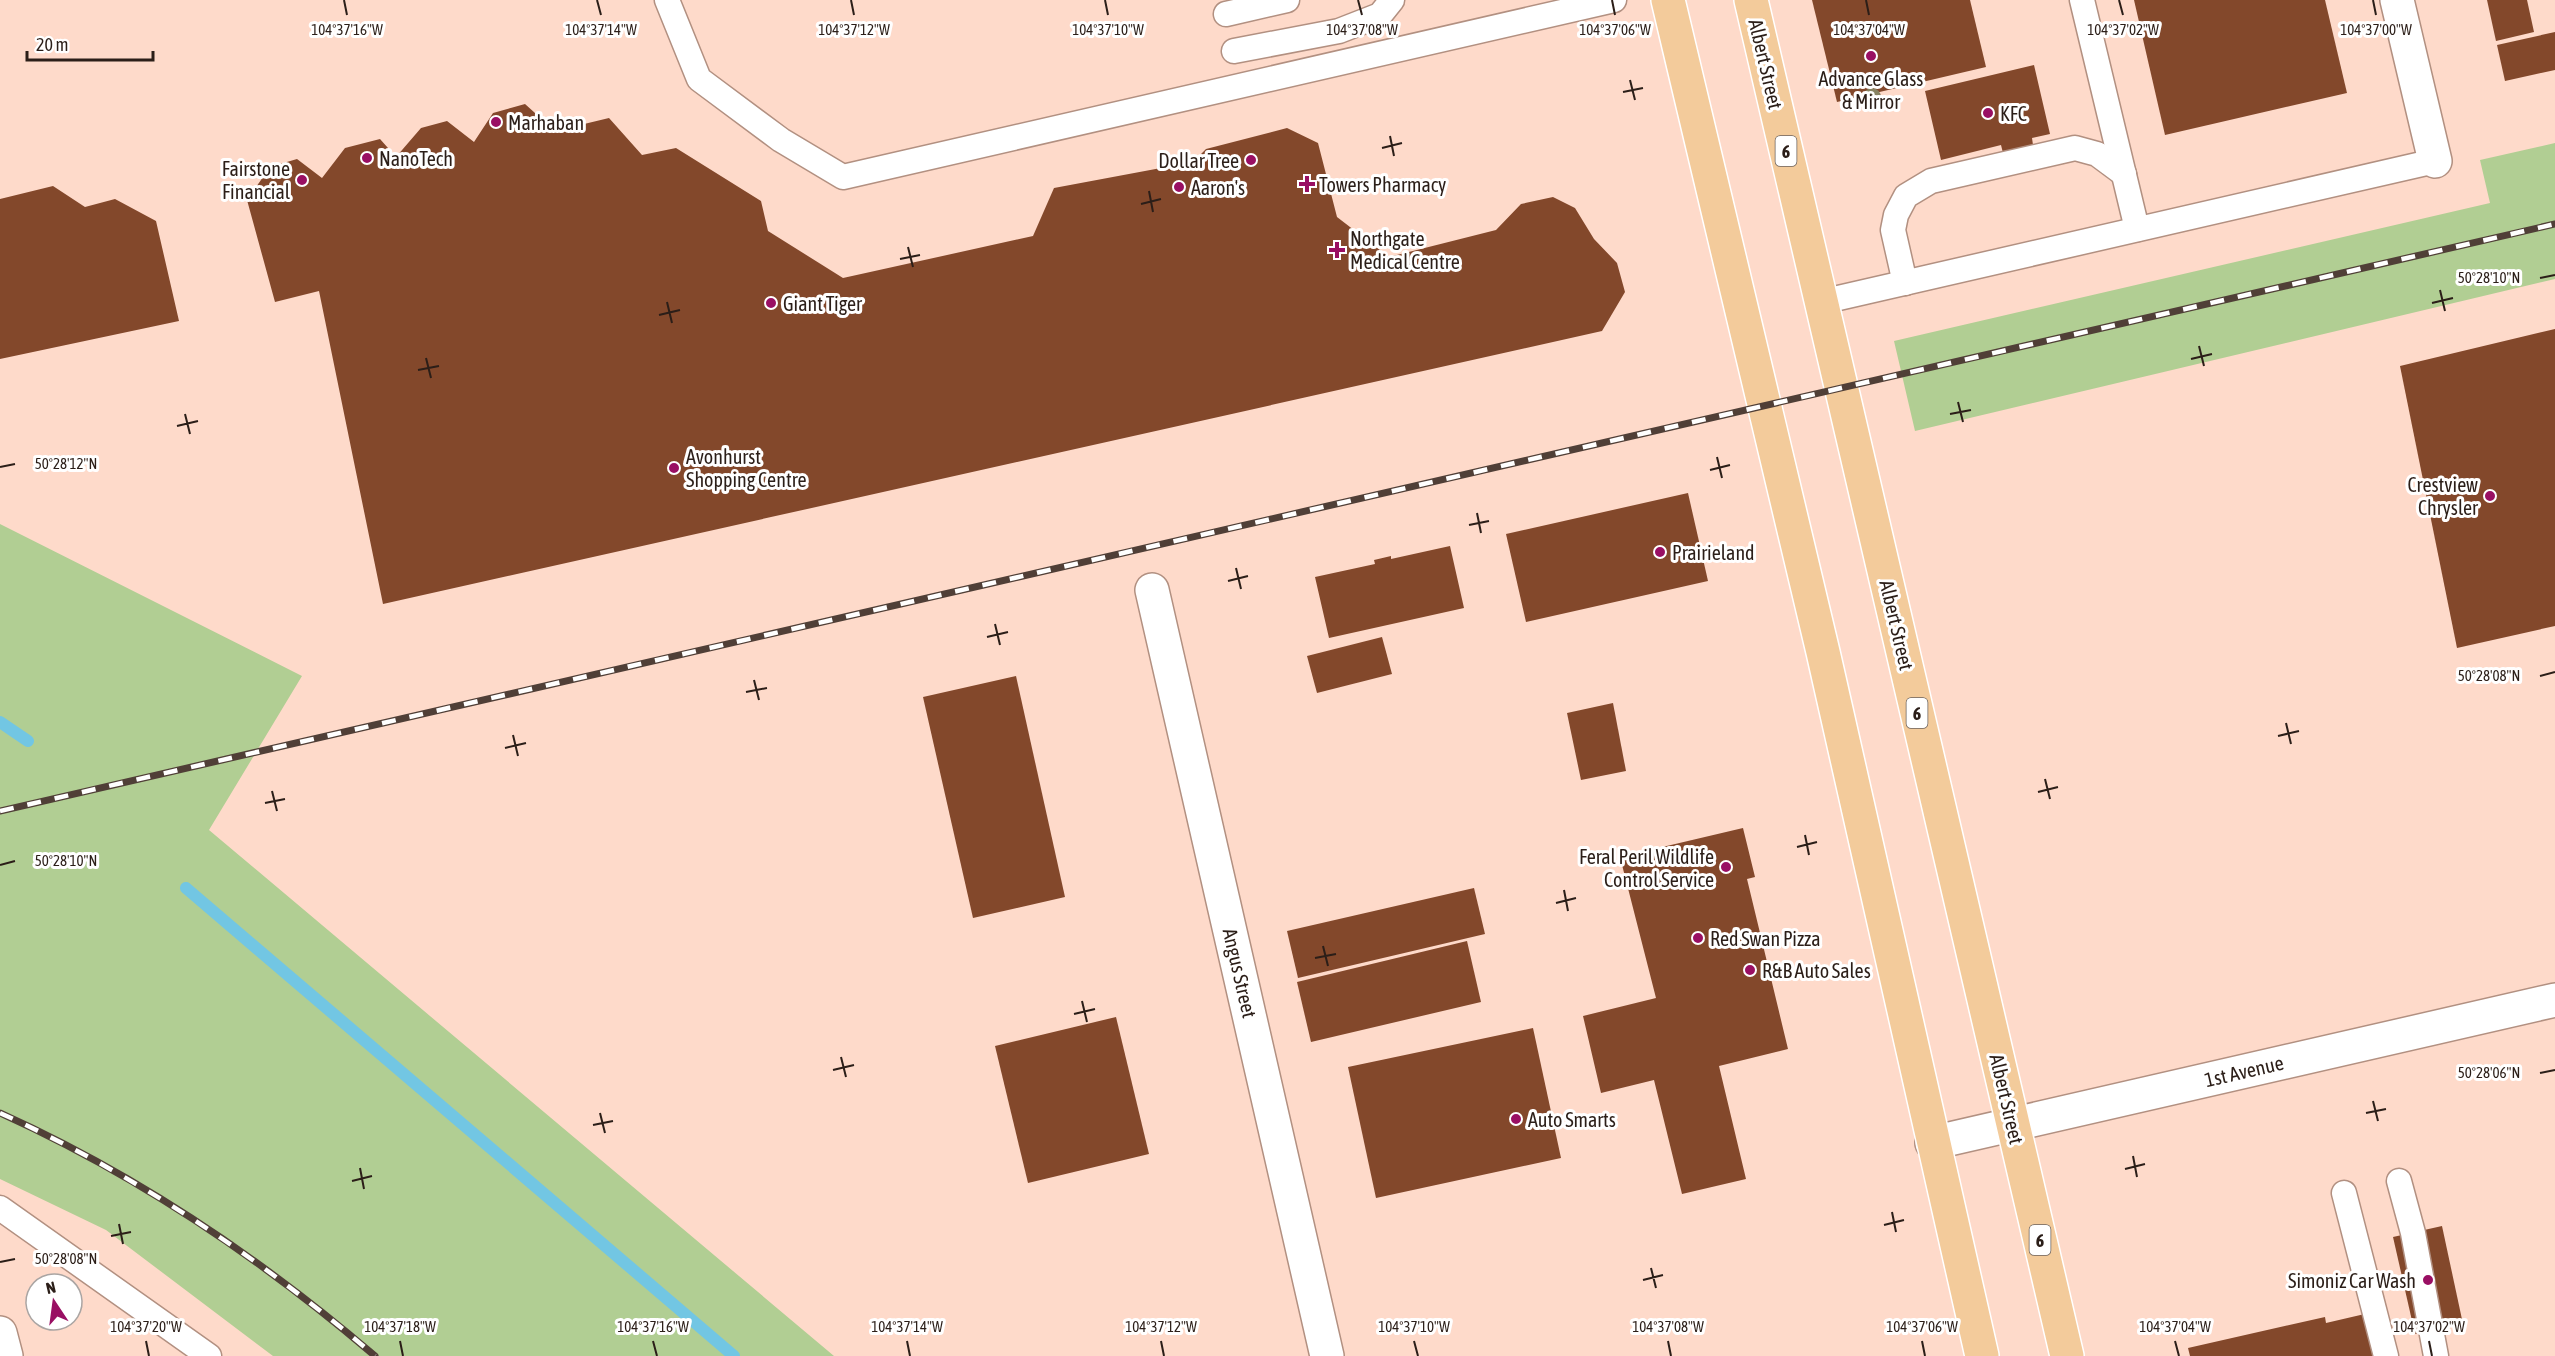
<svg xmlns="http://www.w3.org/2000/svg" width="2555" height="1356" font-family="'Asap Condensed',sans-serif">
<rect width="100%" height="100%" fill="#fedaca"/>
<g fill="#b1ce93">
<path d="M2555,143V279L1915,431L1894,341L2490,203L2480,160Z"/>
<path d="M0,524L302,676L209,830L834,1356H273L106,1230L0,1179Z"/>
</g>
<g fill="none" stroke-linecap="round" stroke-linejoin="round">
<g stroke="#72c6e3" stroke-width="12">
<path d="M0,722L28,741"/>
<path d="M186,888L734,1356"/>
</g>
</g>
<g fill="#83482b">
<path d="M1812,0H1970L1986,67L1837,102Z"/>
<path d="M2134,0H2325L2347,93L2165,135Z"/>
<path d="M2487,0H2527L2534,32L2496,41Z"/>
<path d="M2555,32V70L2505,81L2497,45Z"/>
<path d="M2034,65L2050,134L2032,138L2033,145L2003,153L2001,145L1941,160L1925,91Z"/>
<path d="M525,104L555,131L609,118L642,155L676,148L761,201L768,231L843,278L1033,236L1054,188L1193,162L1206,149L1287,128L1318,143L1337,217L1389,257L1496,230L1521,204L1553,197L1575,208L1594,239L1617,263L1625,292L1602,331L383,604L319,291L275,302L247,200L270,167L297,159L322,178L345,148L380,139L396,157L421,128L447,121L474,142L493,113Z"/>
<path d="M53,186L85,207L115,199L156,221L179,321L0,359V199Z"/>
<path d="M2555,329V626L2457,648L2400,366Z"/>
<path d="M1688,493L1708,581L1526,622L1506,534Z"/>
<path d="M1450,546L1464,608L1329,638L1315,577L1375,564L1374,560L1391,556V559Z"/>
<path d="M1382,637L1392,674L1317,693L1307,656Z"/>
<path d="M1016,676L1065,897L973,918L923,697Z"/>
<path d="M1613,703L1626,771L1581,780L1567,713Z"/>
<path d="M1743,828L1755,877L1747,879L1788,1049L1719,1066L1746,1179L1682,1194L1654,1080L1601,1093L1583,1016L1656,998L1620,857Z"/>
<path d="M1474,888L1485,934L1298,978L1287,931Z"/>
<path d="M1467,941L1481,1002L1311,1042L1297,982Z"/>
<path d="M1116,1017L1149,1154L1028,1183L995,1046Z"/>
<path d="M1533,1028L1561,1158L1376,1198L1348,1067Z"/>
<path d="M2442,1226L2463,1324L2415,1334L2393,1237Z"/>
<path d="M2369,1313L2379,1356H2190L2188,1348L2325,1317L2326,1323Z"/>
</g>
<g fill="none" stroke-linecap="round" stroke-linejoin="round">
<defs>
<g id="lane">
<path d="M667,0L699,79L781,140L843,177L1614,0"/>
<path d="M2082,0L2137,229"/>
<path d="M1226,14L1287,0"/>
<path d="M1234,51L1339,31L1380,15L1392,0"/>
<path d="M1905,283L1893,230L1896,215L1906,196L1931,181L2075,148L2097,154L2124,174"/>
<path d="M1821,302L2435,161"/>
<path d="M2399,1181L2413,1233L2436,1356"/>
<path d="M2344,1193L2386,1356"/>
<path d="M0,1208L209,1356"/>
</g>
<g id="street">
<path d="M2397,0L2435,161"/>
<path d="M1152,590L1327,1356"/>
<path d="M1932,1143L2555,1000"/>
<path d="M0,1333L6,1356"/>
</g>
<g id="primary">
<path d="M1668,0L1823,652L1982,1356"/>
<path d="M1751,0L2067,1356"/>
</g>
</defs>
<use href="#lane" stroke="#b29081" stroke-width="27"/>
<use href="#street" stroke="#b29081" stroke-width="36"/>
<use href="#primary" stroke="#fff" stroke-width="36"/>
<use href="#lane" stroke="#fff" stroke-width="24"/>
<use href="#street" stroke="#fff" stroke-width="33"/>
<use href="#primary" stroke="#f3cb9b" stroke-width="33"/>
<defs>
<g id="rail">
<path d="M0,811L2555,224"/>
<path d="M0,1113C135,1174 263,1260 375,1356"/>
</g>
</defs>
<use href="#rail" stroke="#503f37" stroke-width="7"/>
<use href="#rail" stroke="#fff" stroke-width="4.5" stroke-dasharray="14" stroke-linecap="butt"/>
</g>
<circle fill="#888362" cx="1872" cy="97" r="9"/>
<path fill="none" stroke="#2b1e18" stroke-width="2" d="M344,0L347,15M597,0L601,15M851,0L854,15M1105,0L1108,15M1358,0L1362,15M1612,0L1615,15M1866,0L1869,15M2119,0L2123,15M2373,0L2376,15M1630,80L1635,100M1623,92L1643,88M1390,136L1394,156M1382,148L1402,143M1149,191L1153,212M1141,204L1161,199M908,247L913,267M900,259L920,255M2540,278L2555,275M2440,290L2445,311M667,302L672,323M2432,303L2453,298M659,315L680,310M2199,346L2204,366M426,358L431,378M2191,359L2212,354M418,370L439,366M1958,402L1963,422M185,414L190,434M1950,414L1971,410M177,426L198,421M1717,457L1722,478M0,467L15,464M1710,470L1730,465M1477,513L1481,533M1469,525L1489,521M1236,568L1241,589M1228,581L1248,576M995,624L1000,645M987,637L1008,632M2540,676L2555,672M754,680L759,700M746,692L767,688M2286,723L2291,744M513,735L518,756M2278,736L2299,731M505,748L526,743M2045,779L2050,799M272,791L277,811M2038,792L2058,787M265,803L285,799M1805,835L1809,855M1797,847L1817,842M0,865L15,861M1564,890L1568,911M1556,903L1576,898M1323,946L1328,966M1315,958L1336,954M1082,1001L1087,1022M1074,1014L1095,1009M841,1057L846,1077M833,1070L854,1065M2540,1073L2555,1070M2373,1101L2378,1121M600,1113L605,1133M2366,1113L2386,1109M593,1125L613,1121M2133,1156L2137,1177M360,1168L364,1189M2125,1169L2145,1164M352,1181L372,1176M1892,1212L1896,1232M119,1224L123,1244M1884,1225L1904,1220M111,1236L131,1232M0,1262L15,1259M1651,1268L1656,1288M1643,1280L1663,1275M146,1341L149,1356M400,1341L403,1356M653,1341L657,1356M907,1341L910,1356M1161,1341L1164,1356M1414,1341L1418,1356M1668,1341L1671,1356M1922,1341L1925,1356M2175,1341L2179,1356M2429,1341L2432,1356"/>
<g fill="#990f63" stroke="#fff" stroke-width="2">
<circle cx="1871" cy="56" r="6"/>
<circle cx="1988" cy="113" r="6"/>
<circle cx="496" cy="122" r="6"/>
<circle cx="367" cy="158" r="6"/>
<circle cx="1251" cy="160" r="6"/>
<circle cx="302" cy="180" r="6"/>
<path d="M1304 175h6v6h6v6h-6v6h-6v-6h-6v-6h6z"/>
<circle cx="1179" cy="187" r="6"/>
<path d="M1334 241h6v6h6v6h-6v6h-6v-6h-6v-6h6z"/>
<circle cx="771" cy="303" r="6"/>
<circle cx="674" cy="468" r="6"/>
<circle cx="2490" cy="496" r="6"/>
<circle cx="1660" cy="552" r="6"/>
<circle cx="1726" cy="867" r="6"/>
<circle cx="1698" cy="938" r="6"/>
<circle cx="1750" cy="970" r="6"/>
<circle cx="1516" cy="1119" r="6"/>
<circle cx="2428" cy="1280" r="6"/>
</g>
<g text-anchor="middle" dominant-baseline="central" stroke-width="6" stroke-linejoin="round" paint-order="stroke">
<g fill="#fff" stroke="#6b625d" stroke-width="1.5">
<rect x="1775.5" y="136" width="21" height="30" rx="4.5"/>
<rect x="1906.5" y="698" width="21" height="30" rx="4.5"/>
<rect x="2029.5" y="1225" width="21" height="30" rx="4.5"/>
</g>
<g font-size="18" font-weight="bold" fill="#2b1e18">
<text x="1786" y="151">6</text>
<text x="1917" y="713">6</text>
<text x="2040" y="1240">6</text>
</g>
<g font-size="20" fill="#2b1e18" stroke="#fff">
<text transform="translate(1766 64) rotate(77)">Albert Street</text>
<text transform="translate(1897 625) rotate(77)">Albert Street</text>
<text transform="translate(1240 973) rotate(77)">Angus Street</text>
<text transform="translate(2244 1071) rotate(-13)">1st Avenue</text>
<text transform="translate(2007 1099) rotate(77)">Albert Street</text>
</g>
<g font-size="20" fill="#2b1e18" stroke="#fff" text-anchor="start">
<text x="1871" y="78" text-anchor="middle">Advance Glass<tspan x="1871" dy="23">&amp; Mirror</tspan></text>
<text x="2000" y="113">KFC</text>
<text x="508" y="122">Marhaban</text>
<text x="379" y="158">NanoTech</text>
<text x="1239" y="160" text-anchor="end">Dollar Tree</text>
<text x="290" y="168" text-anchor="end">Fairstone<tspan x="290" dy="23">Financial</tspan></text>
<text x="1319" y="184">Towers Pharmacy</text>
<text x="1191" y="187">Aaron's</text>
<text x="1350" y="238">Northgate<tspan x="1350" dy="23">Medical Centre</tspan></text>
<text x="783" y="303">Giant Tiger</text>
<text x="686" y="456">Avonhurst<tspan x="686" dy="23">Shopping Centre</tspan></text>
<text x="2478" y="484" text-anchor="end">Crestview<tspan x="2478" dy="23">Chrysler</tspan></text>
<text x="1672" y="552">Prairieland</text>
<text x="1714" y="856" text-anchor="end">Feral Peril Wildlife<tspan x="1714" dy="23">Control Service</tspan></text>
<text x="1710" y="938">Red Swan Pizza</text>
<text x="1762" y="970">R&amp;B Auto Sales</text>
<text x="1528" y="1119">Auto Smarts</text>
<text x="2416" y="1280" text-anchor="end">Simoniz Car Wash</text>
</g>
</g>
<g font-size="15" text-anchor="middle" fill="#2b1e18" stroke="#fff" stroke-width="6" stroke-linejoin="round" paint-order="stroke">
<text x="347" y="35">104°37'16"W</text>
<text x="601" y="35">104°37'14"W</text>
<text x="854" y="35">104°37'12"W</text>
<text x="1108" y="35">104°37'10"W</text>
<text x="1362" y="35">104°37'08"W</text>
<text x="1615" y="35">104°37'06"W</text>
<text x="1869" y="35">104°37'04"W</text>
<text x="2123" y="35">104°37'02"W</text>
<text x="2376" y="35">104°37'00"W</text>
<text x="2489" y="283">50°28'10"N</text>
<text x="66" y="469">50°28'12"N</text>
<text x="2489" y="681">50°28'08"N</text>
<text x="66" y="866">50°28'10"N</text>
<text x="2489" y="1078">50°28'06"N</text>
<text x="66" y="1264">50°28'08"N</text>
<text x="146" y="1332">104°37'20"W</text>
<text x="400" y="1332">104°37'18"W</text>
<text x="653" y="1332">104°37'16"W</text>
<text x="907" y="1332">104°37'14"W</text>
<text x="1161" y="1332">104°37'12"W</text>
<text x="1414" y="1332">104°37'10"W</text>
<text x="1668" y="1332">104°37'08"W</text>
<text x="1922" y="1332">104°37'06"W</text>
<text x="2175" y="1332">104°37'04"W</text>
<text x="2429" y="1332">104°37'02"W</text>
</g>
<g transform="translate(54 1302) rotate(347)"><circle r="28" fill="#ffffff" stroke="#aaa5a3" stroke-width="1.5"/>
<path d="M0-4.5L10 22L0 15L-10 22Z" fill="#990f63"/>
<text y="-9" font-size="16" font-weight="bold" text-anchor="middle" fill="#2b1e18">N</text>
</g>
<path d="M27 51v9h126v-9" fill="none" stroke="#2b1e18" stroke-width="3"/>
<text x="36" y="51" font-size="18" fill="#2b1e18" stroke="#ffffff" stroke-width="4.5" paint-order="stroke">20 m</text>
</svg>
